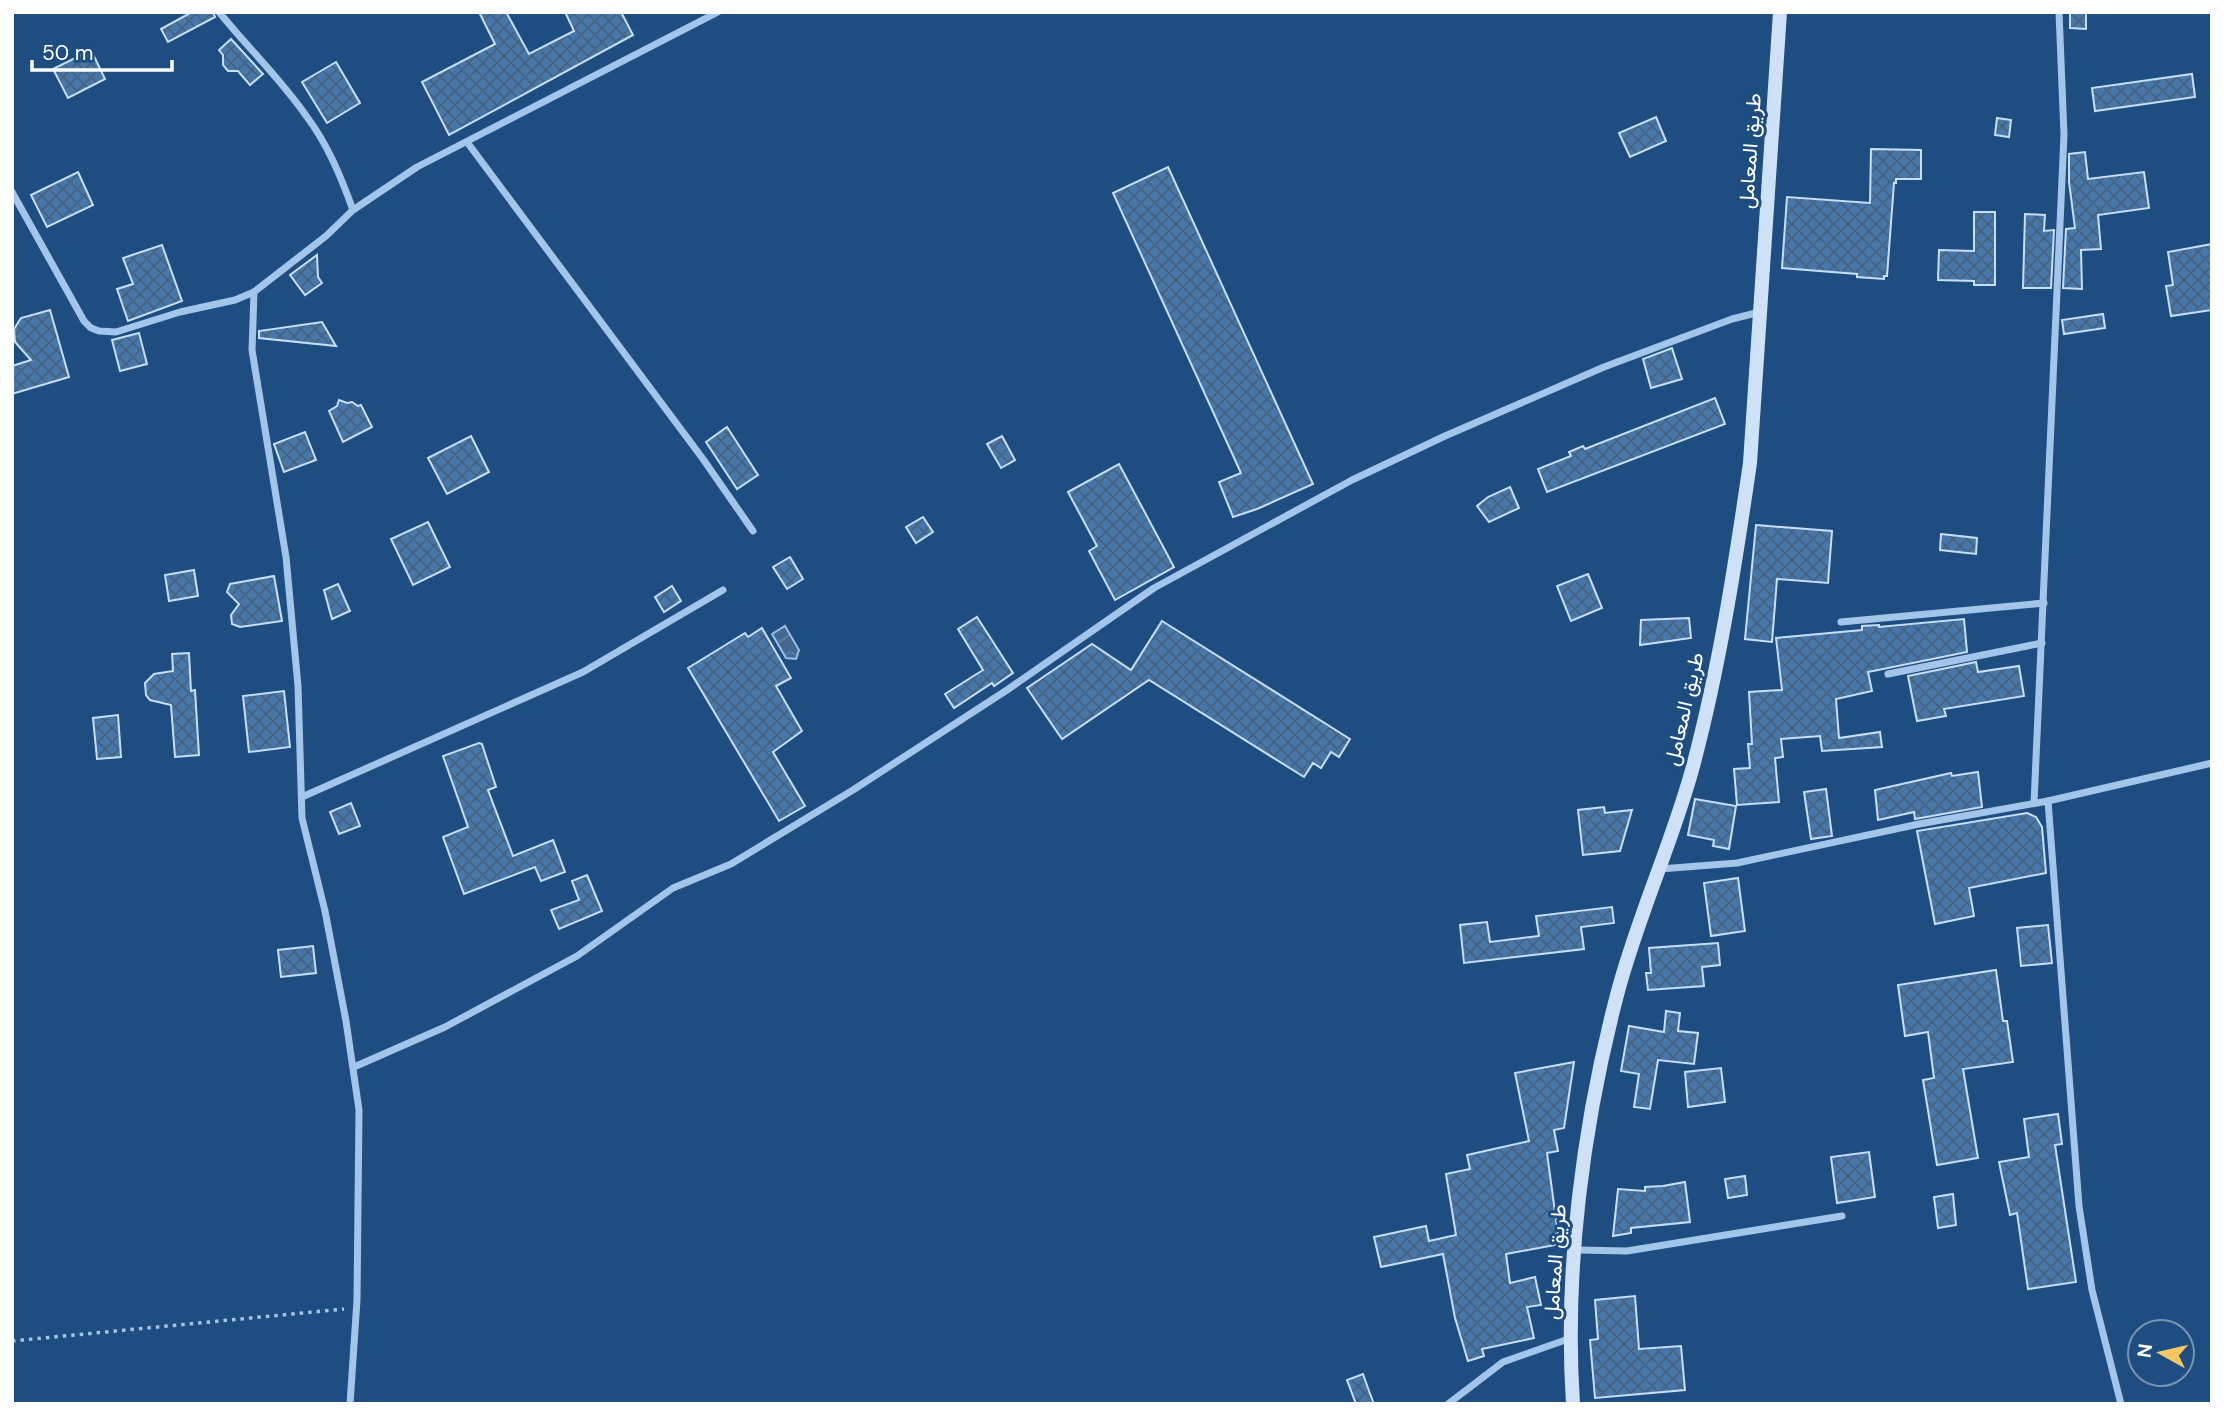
<svg xmlns="http://www.w3.org/2000/svg" width="2224" height="1416" font-family="'DM Sans',Vazirmatn,sans-serif">
<defs>
<pattern id="water-waves" width="16" height="10" patternUnits="userSpaceOnUse" patternTransform="scale(1.75)"><rect width="16" height="10" fill="#45688e"/><path d="M0 5q4-4 8 0t8 0" fill="none" stroke="#617f9f"/></pattern>
<pattern id="building-cross-hatch" width="8" height="8" patternUnits="userSpaceOnUse" patternTransform="scale(1.75)"><rect width="8" height="8" fill="#4677ab"/><path d="M0 0l8 8M0 8l8-8" fill="none" stroke="#49627c"/></pattern>
</defs>
<rect width="100%" height="100%" fill="#1e4d81"/>
<path fill="url(#water-waves)" stroke="#96c1eb" stroke-width="2" d="M785,626L799,650L796,659L786,658L772,634Z"/>
<g fill="url(#building-cross-hatch)" stroke="#c7def7" stroke-width="2">
<path d="M192,12H213L215,17L168,42L161,29Z"/>
<path d="M479,12H506L529,54L574,31L565,12H621L633,35L449,135L422,82L495,44Z"/>
<path d="M2070,12L2086,13V29L2070,28Z"/>
<path d="M231,39L263,74L250,85L238,71H228L223,65V55L219,50Z"/>
<path d="M91,50L105,79L68,98L53,69Z"/>
<path d="M336,62L360,103L327,123L302,82Z"/>
<path d="M2192,74L2195,97L2095,111L2092,88Z"/>
<path d="M1656,117L1666,141L1630,157L1619,133Z"/>
<path d="M1997,118L2011,120L2009,137L1995,135Z"/>
<path d="M1871,149L1921,150V179H1896V183H1894L1887,276H1884V279L1857,277V274L1782,268L1787,197L1870,203Z"/>
<path d="M2085,152L2088,179L2144,172L2149,208L2098,215L2101,249L2081,250L2082,289L2063,288L2066,229L2075,228L2069,182V154Z"/>
<path d="M1168,167L1313,484L1257,509L1233,517L1219,482L1241,473L1113,193Z"/>
<path d="M78,172L93,205L47,227L31,195Z"/>
<path d="M1974,212H1995V285H1974V281L1938,280L1939,250L1974,251Z"/>
<path d="M2025,214L2045,215L2044,231L2054,230L2051,288H2023Z"/>
<path d="M2212,244V310L2171,316L2166,286L2173,285L2168,252Z"/>
<path d="M162,245L182,301L128,321L117,289L133,284L123,258Z"/>
<path d="M317,255L318,277L322,283L305,295L290,275Z"/>
<path d="M50,310L69,377L12,394V366L31,360L15,342L14,329L21,318Z"/>
<path d="M2103,314L2105,328L2064,334L2062,320Z"/>
<path d="M322,322L336,346L259,338V331Z"/>
<path d="M139,333L147,364L120,371L112,340Z"/>
<path d="M1672,348L1682,379L1651,388L1643,359Z"/>
<path d="M1715,398L1725,424L1547,492L1538,469L1571,456L1569,452L1583,446L1585,449Z"/>
<path d="M339,400L347,403L352,402L358,406L361,405L372,427L343,442L329,411L337,406Z"/>
<path d="M727,427L758,475L737,489L706,442Z"/>
<path d="M305,432L316,460L284,472L274,444Z"/>
<path d="M471,436L489,472L447,494L428,458Z"/>
<path d="M1002,436L1015,460L1001,468L987,444Z"/>
<path d="M1119,464L1174,567L1115,600L1089,551L1097,546L1068,492Z"/>
<path d="M1510,487L1519,508L1489,522L1477,506L1488,497Z"/>
<path d="M923,517L933,532L916,543L906,527Z"/>
<path d="M428,522L450,567L413,585L391,539Z"/>
<path d="M1756,525L1832,531L1828,583L1777,579L1772,642L1745,639Z"/>
<path d="M1941,534L1977,538L1976,554L1940,550Z"/>
<path d="M790,557L803,579L787,589L773,567Z"/>
<path d="M194,570L198,596L169,601L165,575Z"/>
<path d="M1588,574L1602,608L1571,621L1557,586Z"/>
<path d="M274,576L282,621L240,627L232,624L231,615L239,604L227,592L230,584Z"/>
<path d="M338,584L350,611L332,619L324,590Z"/>
<path d="M672,586L681,601L664,612L655,597Z"/>
<path d="M977,617L1013,673L994,686L992,683L954,708L945,694L983,670L958,629Z"/>
<path d="M1689,618L1691,638L1640,645L1641,620Z"/>
<path d="M1964,619L1967,652L1868,672L1872,691L1836,699L1839,738L1880,732L1882,747L1822,751L1820,736L1781,739L1783,757L1775,758L1779,802L1737,805L1734,769L1750,768L1748,744H1752L1749,692L1782,690L1776,638L1862,630V626L1879,625V627Z"/>
<path d="M1162,621L1350,739L1339,757L1331,752L1321,768L1313,763L1304,777L1149,680L1062,739L1027,688L1092,644L1131,670Z"/>
<path d="M762,628L791,678L776,686L802,731L773,752L805,806L779,821L688,668L745,633L748,637Z"/>
<path d="M189,653L191,691L195,690L199,755L175,757L171,705L150,700L146,695L145,683L154,674L173,671L172,654Z"/>
<path d="M1976,662L1978,672L2019,666L2024,696L1944,709L1946,716L1917,721L1908,676Z"/>
<path d="M284,691L290,747L249,752L243,696Z"/>
<path d="M118,715L121,757L97,759L93,718Z"/>
<path d="M479,743L482,744L496,787L488,790L513,856L553,840L565,872L541,881L535,867L464,894L443,837L468,827L443,756Z"/>
<path d="M1978,772L1982,807L1915,819L1914,812L1878,820L1875,790L1951,773L1952,776Z"/>
<path d="M1826,789L1832,836L1811,839L1804,792Z"/>
<path d="M1695,799L1736,806L1729,849L1713,846L1714,840L1688,835Z"/>
<path d="M351,803L360,826L339,834L330,812Z"/>
<path d="M1604,807L1605,813L1632,810L1620,851L1583,855L1578,810Z"/>
<path d="M2027,813L2036,817L2042,827L2046,873L1969,888L1974,916L1935,924L1917,831Z"/>
<path d="M587,875L602,911L559,929L551,910L579,900L572,881Z"/>
<path d="M1738,878L1745,931L1711,936L1704,883Z"/>
<path d="M1612,907L1614,923L1581,927L1584,949L1464,963L1460,925L1487,922L1490,942L1539,936L1536,916Z"/>
<path d="M2048,925L2052,963L2021,966L2017,928Z"/>
<path d="M1718,943L1720,965L1702,967L1704,986L1648,990L1646,973H1651L1649,948Z"/>
<path d="M313,946L316,973L281,977L278,950Z"/>
<path d="M1996,970L2003,1021H2007L2013,1062L1963,1069L1978,1158L1937,1165L1923,1080L1934,1078L1928,1032L1905,1036L1898,985Z"/>
<path d="M1666,1011L1680,1013L1678,1031L1698,1033L1694,1064L1658,1060L1650,1109L1634,1107L1639,1074L1621,1071L1629,1026L1664,1032Z"/>
<path d="M1574,1062L1564,1128L1554,1130L1558,1151L1547,1153L1558,1234H1553L1555,1245L1506,1254L1510,1283L1535,1277L1541,1305L1527,1307L1534,1338L1482,1349L1484,1356L1468,1361L1455,1318L1443,1254L1381,1267L1374,1237L1426,1226L1429,1241L1456,1235L1446,1174L1470,1169L1467,1155L1529,1141L1515,1073Z"/>
<path d="M1721,1068L1725,1102L1688,1107L1685,1072Z"/>
<path d="M2058,1114L2062,1144L2055,1145L2076,1282L2028,1289L2017,1213L2010,1215L1999,1162L2029,1157L2024,1119Z"/>
<path d="M1869,1152L1875,1197L1837,1203L1831,1157Z"/>
<path d="M1745,1176L1747,1195L1728,1198L1725,1179Z"/>
<path d="M1685,1182L1690,1222L1631,1228V1233L1613,1236L1618,1189L1645,1191V1187L1663,1186Z"/>
<path d="M1953,1194L1956,1225L1938,1228L1934,1197Z"/>
<path d="M1635,1296L1639,1349L1681,1346L1685,1390L1595,1398L1590,1340L1598,1339L1595,1300Z"/>
<path d="M1363,1374L1369,1391L1374,1404H1356L1347,1380Z"/>
</g>
<g fill="none" stroke-linecap="round" stroke-linejoin="round">
<path stroke="#a3c5e9" stroke-width="3.5" stroke-dasharray="3.5 5" stroke-linecap="butt" d="M12,1341L344,1309"/>
<g stroke="#a3c5e9" stroke-width="7">
<path d="M219,12C248,48 281,79 307,117C328,145 341,177 353,210"/>
<path d="M467,142L703,459L753,531"/>
<path d="M12,192L84,321L91,328L99,331L116,332L180,312L235,300L254,292L326,236L353,210L417,167L718,12"/>
<path d="M254,292L252,350L286,557L298,686L302,818L325,911L346,1021L359,1110L357,1300L350,1404"/>
<path d="M1841,622L2044,603"/>
<path d="M1888,674L2042,643"/>
<path d="M302,797L583,672L723,590"/>
<path d="M2048,801L2079,1206L2092,1290L2121,1404"/>
<path d="M2034,803L2064,135L2059,12"/>
<path d="M1660,869L1737,863L1919,824L2048,801L2212,763"/>
<path d="M354,1067L445,1027L577,956L673,888L731,864L853,790L1007,690L1154,588L1352,480L1445,436L1604,367L1732,319L1760,312"/>
<path d="M1576,1250L1627,1251L1842,1216"/>
<path d="M1448,1404L1503,1362L1571,1338"/>
</g>
<path stroke="#cee1f7" stroke-width="14" d="M1573,1404C1564,1270 1583,1125 1617,995C1637,918 1671,846 1692,770C1719,670 1735,566 1750,463L1780,12"/>
</g>
<g text-anchor="middle" dominant-baseline="central" stroke-width="6" stroke-linejoin="round" paint-order="stroke">
<g font-size="21" fill="#fff" stroke="#1e4d81">
<text transform="translate(1750 151) rotate(-86)">طريق المعامل</text>
<text transform="translate(1684 709) rotate(-77)">طريق المعامل</text>
<text transform="translate(1555 1262) rotate(-86)">طريق المعامل</text>
</g>
</g>
<rect width="2224" height="1416" fill="none" stroke="#ffffff" stroke-width="28"/>
<g transform="translate(2161 1353) rotate(278)"><circle r="33" fill="#1e4d81" stroke="#7894b3" stroke-width="2"/>
<path d="M0-5L12 26L0 18L-12 26Z" fill="#f8c762"/>
<text y="-10" font-size="19" font-weight="bold" text-anchor="middle" fill="#ffffff">N</text>
</g>
<path d="M32 60v10h140v-10" fill="none" stroke="#ffffff" stroke-width="3.5"/>
<text x="42" y="60" font-size="21" fill="#ffffff" stroke="#1e4d81" stroke-width="5" paint-order="stroke">50 m</text>
</svg>
